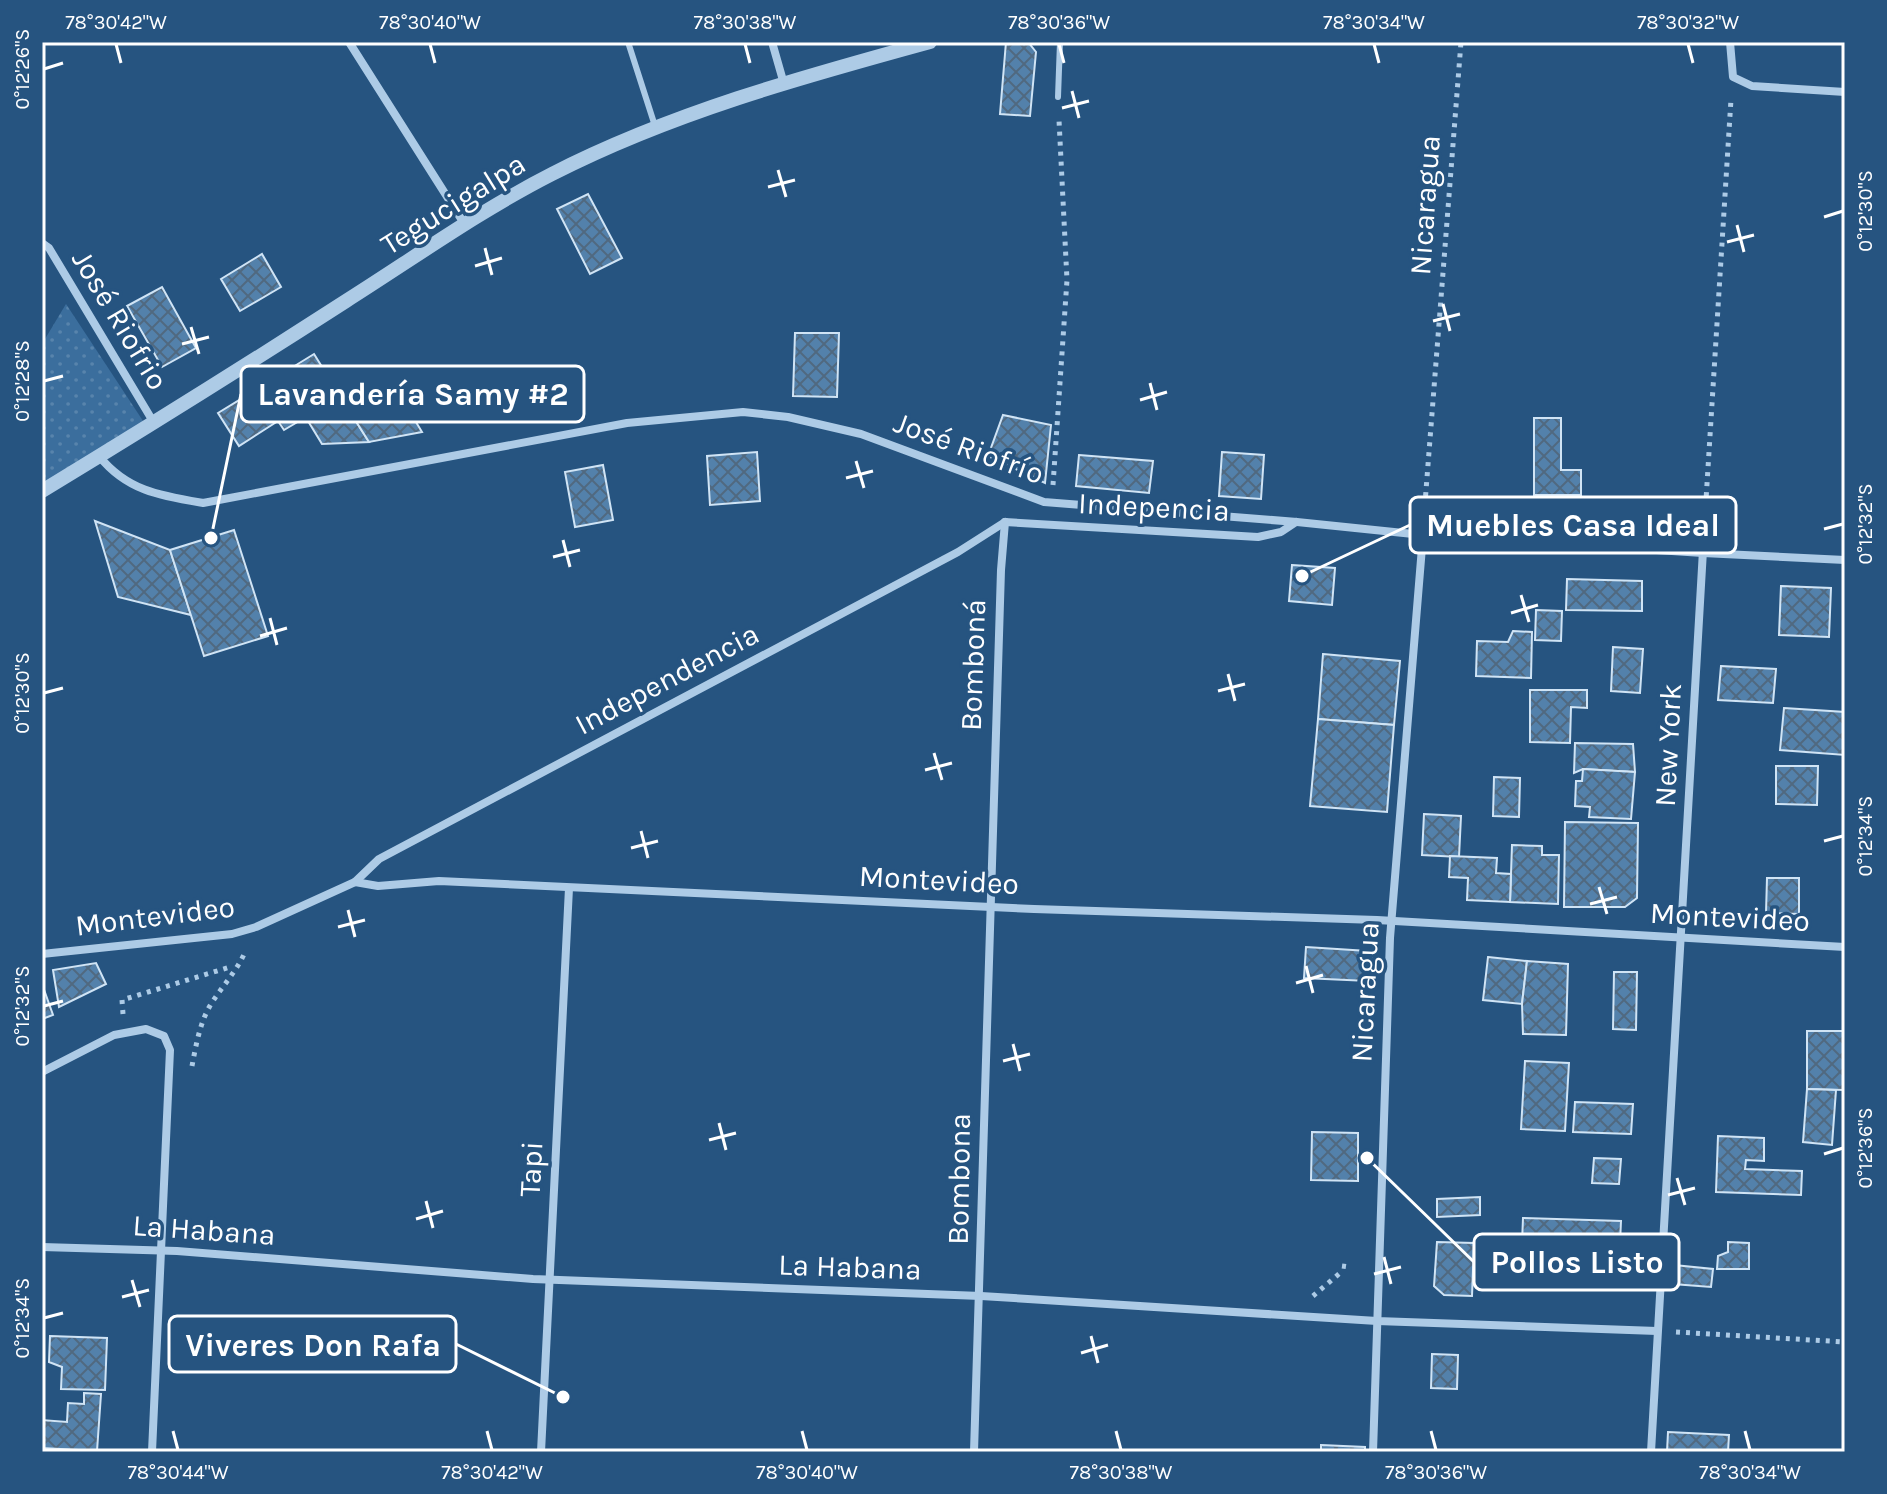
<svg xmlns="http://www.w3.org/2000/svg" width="1887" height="1494" font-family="Karla,sans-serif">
<defs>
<pattern id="park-dots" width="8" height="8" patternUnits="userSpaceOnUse" patternTransform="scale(2)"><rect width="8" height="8" fill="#3b6e9d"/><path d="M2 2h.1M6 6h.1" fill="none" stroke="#5884ac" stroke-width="1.8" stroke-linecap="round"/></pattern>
<pattern id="building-cross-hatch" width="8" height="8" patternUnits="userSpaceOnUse" patternTransform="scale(2)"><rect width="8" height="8" fill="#5381ab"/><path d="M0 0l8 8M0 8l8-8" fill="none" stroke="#506980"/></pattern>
</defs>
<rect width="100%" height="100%" fill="#265480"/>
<path fill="url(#park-dots)" d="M66,304L145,424L42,488V344Z"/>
<g fill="url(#building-cross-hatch)" stroke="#d0e4f5" stroke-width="2">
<path d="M1006,42H1028L1036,52L1030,116L1000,114Z"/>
<path d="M588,194L622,258L590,274L557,209Z"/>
<path d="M262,254L281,287L240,311L221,279Z"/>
<path d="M162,287L196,348L162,367L127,306Z"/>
<path d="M795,333H839L837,397L793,396Z"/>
<path d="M314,354L352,415L369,442L322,444L280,375Z"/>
<path d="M280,375L306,417L284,430L278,421L239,446L218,413Z"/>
<path d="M396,389L422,432L369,442L352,415Z"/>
<path d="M1003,415L1051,425L1045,483L988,456Z"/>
<path d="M1534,418H1561V470H1581V495H1534Z"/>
<path d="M757,452L760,501L710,505L707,456Z"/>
<path d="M1222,452L1264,455L1261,499L1219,496Z"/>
<path d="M1079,455L1153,461L1149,493L1076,486Z"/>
<path d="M603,465L613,520L575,527L565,472Z"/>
<path d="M95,521L170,550L191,615L118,597Z"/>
<path d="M234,530L268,636L204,656L170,550Z"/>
<path d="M1292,565L1335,568L1332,605L1289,601Z"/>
<path d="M1567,579L1642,581V611L1566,610Z"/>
<path d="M1781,586L1831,588L1829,637L1779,635Z"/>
<path d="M1536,610L1562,611L1561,641L1535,640Z"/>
<path d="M1513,631L1532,632L1531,678L1476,676L1477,641L1508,642Z"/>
<path d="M1613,647L1643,649L1640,693L1611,691Z"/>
<path d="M1323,654L1400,661L1394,725L1318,719Z"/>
<path d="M1721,666L1776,669L1773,703L1718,700Z"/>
<path d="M1530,690H1587V708L1571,707L1570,743L1530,742Z"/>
<path d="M1784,708L1845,712V755L1780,750Z"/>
<path d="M1318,719L1394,725L1387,812L1310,806Z"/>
<path d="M1575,743L1633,744L1635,772L1583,769L1574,773Z"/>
<path d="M1776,766H1818L1817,805L1776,804Z"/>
<path d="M1583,769L1635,772L1631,819L1589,817L1590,807L1575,806L1576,781H1582Z"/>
<path d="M1494,777L1520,778L1519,817L1493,816Z"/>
<path d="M1424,814L1461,816L1459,857L1422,855Z"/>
<path d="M1565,822L1638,823L1637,898L1625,907H1564Z"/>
<path d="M1512,845L1542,846V855H1559L1558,904L1510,902Z"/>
<path d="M1450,856L1497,858L1496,873L1511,874L1510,902L1467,900L1468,878L1449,877Z"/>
<path d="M1767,878H1799V914L1766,913Z"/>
<path d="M1306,947L1368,951L1374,955L1368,981L1304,978Z"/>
<path d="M1488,957L1527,961L1522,1004L1483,1000Z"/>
<path d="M1527,961L1568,964L1566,1035L1523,1034L1522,1004Z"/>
<path d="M96,963L106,984L59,1007L53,970Z"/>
<path d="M1614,972H1637L1636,1030L1613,1029Z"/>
<path d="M42,984L53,1015L42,1019Z"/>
<path d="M1807,1031H1844V1090L1807,1089Z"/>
<path d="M1525,1061L1569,1063L1565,1131L1521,1129Z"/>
<path d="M1807,1089L1836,1090L1832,1145L1803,1142Z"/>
<path d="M1575,1102L1633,1104L1631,1134L1573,1132Z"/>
<path d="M1312,1132L1358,1133V1181L1311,1180Z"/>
<path d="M1718,1136L1764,1138V1161L1746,1160L1745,1169L1802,1171L1801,1195L1716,1192Z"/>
<path d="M1594,1158L1621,1159L1619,1184L1592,1183Z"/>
<path d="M1480,1197V1215L1437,1217V1199Z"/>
<path d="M1523,1218L1621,1221L1619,1265L1579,1263V1245L1522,1243Z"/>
<path d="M1437,1242L1474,1243L1472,1296L1444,1295L1434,1286Z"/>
<path d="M1728,1242L1749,1243V1269H1717L1718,1256L1728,1252Z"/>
<path d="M1674,1265L1713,1269L1711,1287L1673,1284Z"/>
<path d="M50,1336L107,1338L105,1390L61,1389L62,1367L49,1362Z"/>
<path d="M1432,1354L1458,1355L1457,1389L1431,1388Z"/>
<path d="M84,1393L101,1394L97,1451L42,1448V1420L67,1422L68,1403L84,1404Z"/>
<path d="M1668,1432L1729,1435L1728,1452H1667Z"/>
<path d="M1321,1445L1365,1447V1452H1321Z"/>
</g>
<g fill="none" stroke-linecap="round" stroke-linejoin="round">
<g stroke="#adcbe6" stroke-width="5" stroke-dasharray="4 6" stroke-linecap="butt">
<path d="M1053,485L1067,280L1059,120"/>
<path d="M1424,516L1461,42"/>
<path d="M1705,516L1731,99"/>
<path d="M123,1014L122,1000L230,967"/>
<path d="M192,1066C196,1045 200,1022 211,1004C223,985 237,971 246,950"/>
<path d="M1342,1266L1349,1267"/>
<path d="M1313,1296L1340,1273"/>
<path d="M1676,1332L1845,1342"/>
</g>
<g stroke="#adcbe6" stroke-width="6">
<path d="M628,42L655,126"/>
<path d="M1058,97L1060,42"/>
</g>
<g stroke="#adcbe6" stroke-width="8">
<path d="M349,42L465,225"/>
<path d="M772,42L784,84"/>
<path d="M1730,42L1733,77L1752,86L1845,92"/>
<path d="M42,243L49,248L154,423"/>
<path d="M99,456C127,491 161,496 203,503L627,423L743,412L788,417L861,434L1044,502L1297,522L1423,535L1703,553L1845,560"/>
<path d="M1005,522L1258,537L1281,532L1296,522"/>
<path d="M355,882L379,859L958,552L1005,522"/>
<path d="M42,954L232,934L256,927L355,882L378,886L439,881L1034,909L1377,920L1845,947"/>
<path d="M42,1072L114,1035L146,1029L164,1036L170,1050L152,1452"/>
<path d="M42,1247L177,1251L533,1279L981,1296L1377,1321L1657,1331"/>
<path d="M541,1452L569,888"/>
<path d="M974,1452L1001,570L1005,522"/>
<path d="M1373,1452L1390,938L1423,535"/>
<path d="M1651,1452L1704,533"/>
</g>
<path stroke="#adcbe6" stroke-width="14" d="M42,491C144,429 245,366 346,301C414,258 481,210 552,174C671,113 802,77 930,42"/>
</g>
<path fill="none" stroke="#fff" stroke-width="3" d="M116,44L121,63M430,44L435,63M745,44L750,63M1059,44L1064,63M1374,44L1379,63M1688,44L1693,63M44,69L63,63M1072,91L1079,118M1062,108L1089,101M778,170L786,197M768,187L795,180M1824,217L1843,211M1737,225L1744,252M1727,242L1754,235M485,248L492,275M475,266L502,258M1443,304L1450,331M1433,321L1460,314M191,327L199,354M182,344L209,337M44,381L63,376M1150,383L1157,410M1140,400L1167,392M856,461L864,488M846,478L873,471M1824,529L1843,524M563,540L570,567M553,557L580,550M1521,595L1529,622M1511,613L1538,605M270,618L277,645M260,636L287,628M1228,674L1235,701M1218,691L1245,684M44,693L63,688M934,753L942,780M925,770L952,763M641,831L648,858M1824,841L1843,836M631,848L658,841M1599,887L1607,914M1590,904L1617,897M348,910L355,937M338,927L365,920M1306,966L1313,993M1296,983L1323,975M44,1006L63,1001M1013,1044L1020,1071M1003,1061L1030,1054M719,1123L726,1150M709,1140L736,1133M1824,1154L1843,1148M1677,1178L1685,1205M1668,1195L1695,1188M426,1201L433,1228M416,1219L443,1211M1384,1257L1391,1284M1374,1274L1401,1267M132,1280L140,1307M122,1297L149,1290M44,1318L63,1313M1091,1336L1098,1363M1081,1353L1108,1345M173,1431L178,1450M487,1431L492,1450M802,1431L807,1450M1116,1431L1121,1450M1431,1431L1436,1450M1745,1431L1750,1450"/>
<g text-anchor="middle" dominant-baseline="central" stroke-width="7" stroke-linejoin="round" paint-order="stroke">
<g font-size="30" fill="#fff" stroke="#265480">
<text transform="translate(453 204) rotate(-32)">Tegucigalpa</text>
<text transform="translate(1425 205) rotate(-86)">Nicaragua</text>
<text transform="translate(120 320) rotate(59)">José Riofrio</text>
<text transform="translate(969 448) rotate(20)">José Riofrío</text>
<text transform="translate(1154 507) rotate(3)">Indepencia</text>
<text transform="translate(973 665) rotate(-88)">Bomboná</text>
<text transform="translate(667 679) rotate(-28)">Independencia</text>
<text transform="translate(1668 745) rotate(-87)">New York</text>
<text transform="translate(939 880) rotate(3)">Montevideo</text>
<text transform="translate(155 916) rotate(-7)">Montevideo</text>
<text transform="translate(1730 917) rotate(3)">Montevideo</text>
<text transform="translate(1365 992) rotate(-87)">Nicaragua</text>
<text transform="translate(531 1169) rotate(-87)">Tapi</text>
<text transform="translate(959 1179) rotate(-89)">Bombona</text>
<text transform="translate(204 1230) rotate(4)">La Habana</text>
<text transform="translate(850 1267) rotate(2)">La Habana</text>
</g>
</g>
<path fill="none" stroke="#fff" stroke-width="3" d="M211 538L241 394M1302 576L1410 525M1367 1158L1474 1262M563 1397L456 1344"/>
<g fill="#fff" stroke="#265480" stroke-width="3">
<circle cx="211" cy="538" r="8"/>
<circle cx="1302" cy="576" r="8"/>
<circle cx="1367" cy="1158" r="8"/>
<circle cx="563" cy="1397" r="8"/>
</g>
<g fill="#265480" stroke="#fff" stroke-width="3">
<rect x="241" y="366" width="343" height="56" rx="8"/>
<rect x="1410" y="497" width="326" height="56" rx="8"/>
<rect x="1474" y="1234" width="205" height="56" rx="8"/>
<rect x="169" y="1316" width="287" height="56" rx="8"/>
</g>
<g font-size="32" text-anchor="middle" font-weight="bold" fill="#fff">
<text x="413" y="405">Lavandería Samy #2</text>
<text x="1573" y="536">Muebles Casa Ideal</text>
<text x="1577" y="1273">Pollos Listo</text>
<text x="313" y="1356">Viveres Don Rafa</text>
</g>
<rect width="1887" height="1494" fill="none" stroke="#265480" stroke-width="88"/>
<rect x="44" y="44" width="1799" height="1406" fill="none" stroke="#fff" stroke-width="3"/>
<g font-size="20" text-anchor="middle" fill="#fff">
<text x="116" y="29">78°30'42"W</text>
<text x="430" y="29">78°30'40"W</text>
<text x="745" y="29">78°30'38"W</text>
<text x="1059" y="29">78°30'36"W</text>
<text x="1374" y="29">78°30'34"W</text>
<text x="1688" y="29">78°30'32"W</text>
<text transform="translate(22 69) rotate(-90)" y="7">0°12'26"S</text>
<text transform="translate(1865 211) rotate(-90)" y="7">0°12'30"S</text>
<text transform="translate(22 381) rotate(-90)" y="7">0°12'28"S</text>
<text transform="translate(1865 524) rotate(-90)" y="7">0°12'32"S</text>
<text transform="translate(22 693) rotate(-90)" y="7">0°12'30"S</text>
<text transform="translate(1865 836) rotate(-90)" y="7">0°12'34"S</text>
<text transform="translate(22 1006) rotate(-90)" y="7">0°12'32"S</text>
<text transform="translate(1865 1148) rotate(-90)" y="7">0°12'36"S</text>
<text transform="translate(22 1318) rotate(-90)" y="7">0°12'34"S</text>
<text x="178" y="1479">78°30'44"W</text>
<text x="492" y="1479">78°30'42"W</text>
<text x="807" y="1479">78°30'40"W</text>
<text x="1121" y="1479">78°30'38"W</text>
<text x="1436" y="1479">78°30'36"W</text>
<text x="1750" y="1479">78°30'34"W</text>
</g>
</svg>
